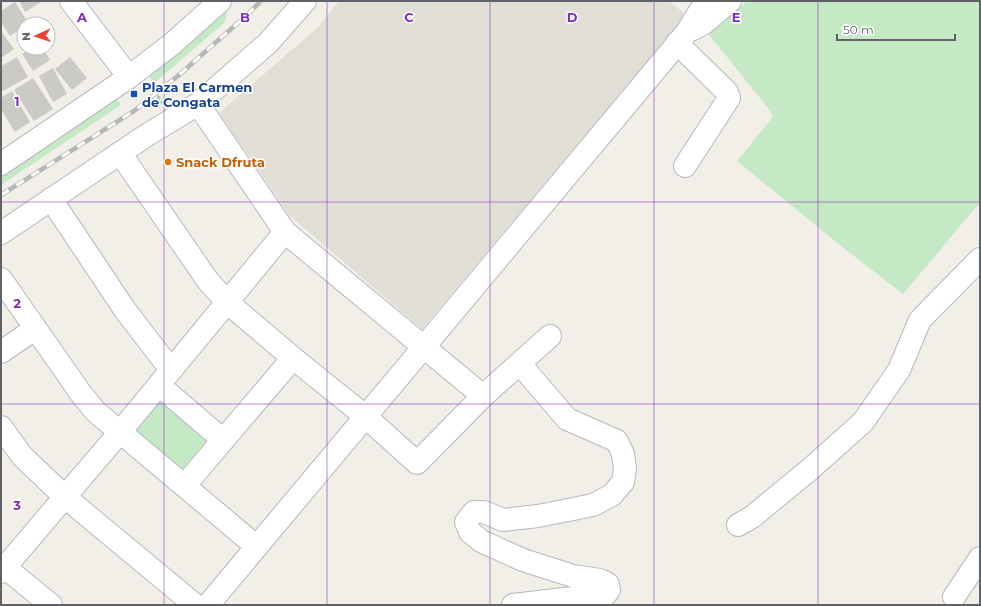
<svg xmlns="http://www.w3.org/2000/svg" width="981" height="606" font-family="Montserrat,sans-serif">
<rect width="100%" height="100%" fill="#f1efe8"/>
<path fill="#e1ded6" d="M339,1H669L686,15L422,329L290,216L219,113L317,28Z"/>
<g fill="#c5e8c5">
<path d="M747,1H980V204L976,207L903,294L841,246L737,161L773,117L768,108L707,32L725,15L728,18Z"/>
<path d="M224,9L227,10L225,22L153,84L148,73Z"/>
<path d="M115,96L121,105L1,185V174Z"/>
<path d="M156,396L214,439L188,475L130,427Z"/>
</g>
<g fill="#cccac5">
<path d="M19,1H43L25,12Z"/>
<path d="M15,2L29,24H24V27L10,36L1,22V11Z"/>
<path d="M1,31L14,49L1,58Z"/>
<path d="M31,48H43L50,60L33,71L22,54Z"/>
<path d="M17,57L28,77L3,91L1,88V66Z"/>
<path d="M70,57L87,78L72,90L55,69Z"/>
<path d="M53,68L67,94L53,102L39,76Z"/>
<path d="M33,78L53,109L34,121L14,90Z"/>
<path d="M12,91L30,122L15,132L1,109V98Z"/>
</g>
<g fill="none" stroke-linecap="round" stroke-linejoin="round">
<defs>
<g id="minor">
<path d="M71,1L129,77"/>
<path d="M693,29L704,23L730,1"/>
<path d="M677,43L727,92L729,98L685,166"/>
<path d="M198,104L285,232L483,396"/>
<path d="M120,153L208,281L228,303L293,358L365,416L417,463L483,396L550,336"/>
<path d="M1,164L129,77L172,44L220,1"/>
<path d="M51,199L125,310L171,370"/>
<path d="M1,233L147,135L198,104L268,43L305,1"/>
<path d="M1,279L82,395L95,411L256,546"/>
<path d="M1,352L35,329"/>
<path d="M159,385L223,440"/>
<path d="M1,427L22,456L65,497L195,605"/>
<path d="M185,485L293,358"/>
<path d="M738,525L752,517L808,471L863,422L899,370L920,320L980,259"/>
<path d="M1,564L51,605"/>
<path d="M1,572L120,432L285,232"/>
<path d="M954,597L980,558"/>
<path d="M208,605L687,32L706,1"/>
<path d="M513,605L590,596H604L609,590L608,584L600,580L573,576L523,560L481,541L470,532L466,522L474,512H484L503,520L538,516L593,505L612,495L623,482L625,469L623,454L617,441L567,419L520,364"/>
</g>
</defs>
<use href="#minor" stroke="#b5b8bc" stroke-width="24"/>
<path stroke="#9cc7a9" stroke-width="2.5" stroke-dasharray="4 2" stroke-linecap="butt" d="M151,86L163,104"/>
<use href="#minor" stroke="#fff" stroke-width="22"/>
<defs>
<path id="rail" d="M1,195L134,111L179,75L249,13L261,1"/>
</defs>
<use href="#rail" stroke="#b6b7b8" stroke-width="4.5"/>
<use href="#rail" stroke="#fff" stroke-width="3" stroke-dasharray="9" stroke-linecap="butt"/>
</g>
<path fill="none" stroke="#7b2cbf" stroke-width="1" stroke-opacity="0.55" d="M164,1V605M327,1V605M490,1V605M654,1V605M818,1V605M1,202H980M1,404H980"/>
<rect fill="#1a4fb4" stroke="#fff" stroke-width="1.5" x="130" y="90" width="8" height="8" rx="2"/>
<circle fill="#e8710a" stroke="#fff" stroke-width="1.5" cx="168" cy="162" r="4"/>
<g text-anchor="middle" dominant-baseline="central" stroke-width="3" stroke-linejoin="round" paint-order="stroke">
<g font-size="13" font-weight="bold" fill="#164399" stroke="#fff" text-anchor="start">
<text x="142" y="87">Plaza El Carmen<tspan x="142" dy="15">de Congata</tspan></text>
</g>
<g font-size="13" font-weight="bold" fill="#c56008" stroke="#fff" text-anchor="start">
<text x="176" y="162">Snack Dfruta</text>
</g>
</g>
<g font-size="13" text-anchor="middle" font-weight="bold" fill="#7b2cbf" stroke="#fff" stroke-width="3" stroke-linejoin="round" paint-order="stroke">
<text x="82" y="22">A</text>
<text x="245" y="22">B</text>
<text x="409" y="22">C</text>
<text x="572" y="22">D</text>
<text x="736" y="22">E</text>
<text x="17" y="106">1</text>
<text x="17" y="308">2</text>
<text x="17" y="510">3</text>
</g>
<rect width="981" height="606" fill="none" stroke="#5f6368" stroke-width="4"/>
<g transform="translate(36 36) rotate(267)"><circle r="19" fill="#ffffff" stroke="#bfc1c3"/>
<path d="M0-3L7 15L0 10L-7 15Z" fill="#ea4335"/>
<text y="-6" font-size="11" font-weight="bold" text-anchor="middle" fill="#5f6368">N</text>
</g>
<path d="M837 34v6h118v-6" fill="none" stroke="#5f6368" stroke-width="2"/>
<text x="843" y="34" font-size="12" fill="#5f6368" stroke="#ffffff" stroke-width="3" paint-order="stroke">50 m</text>
</svg>
